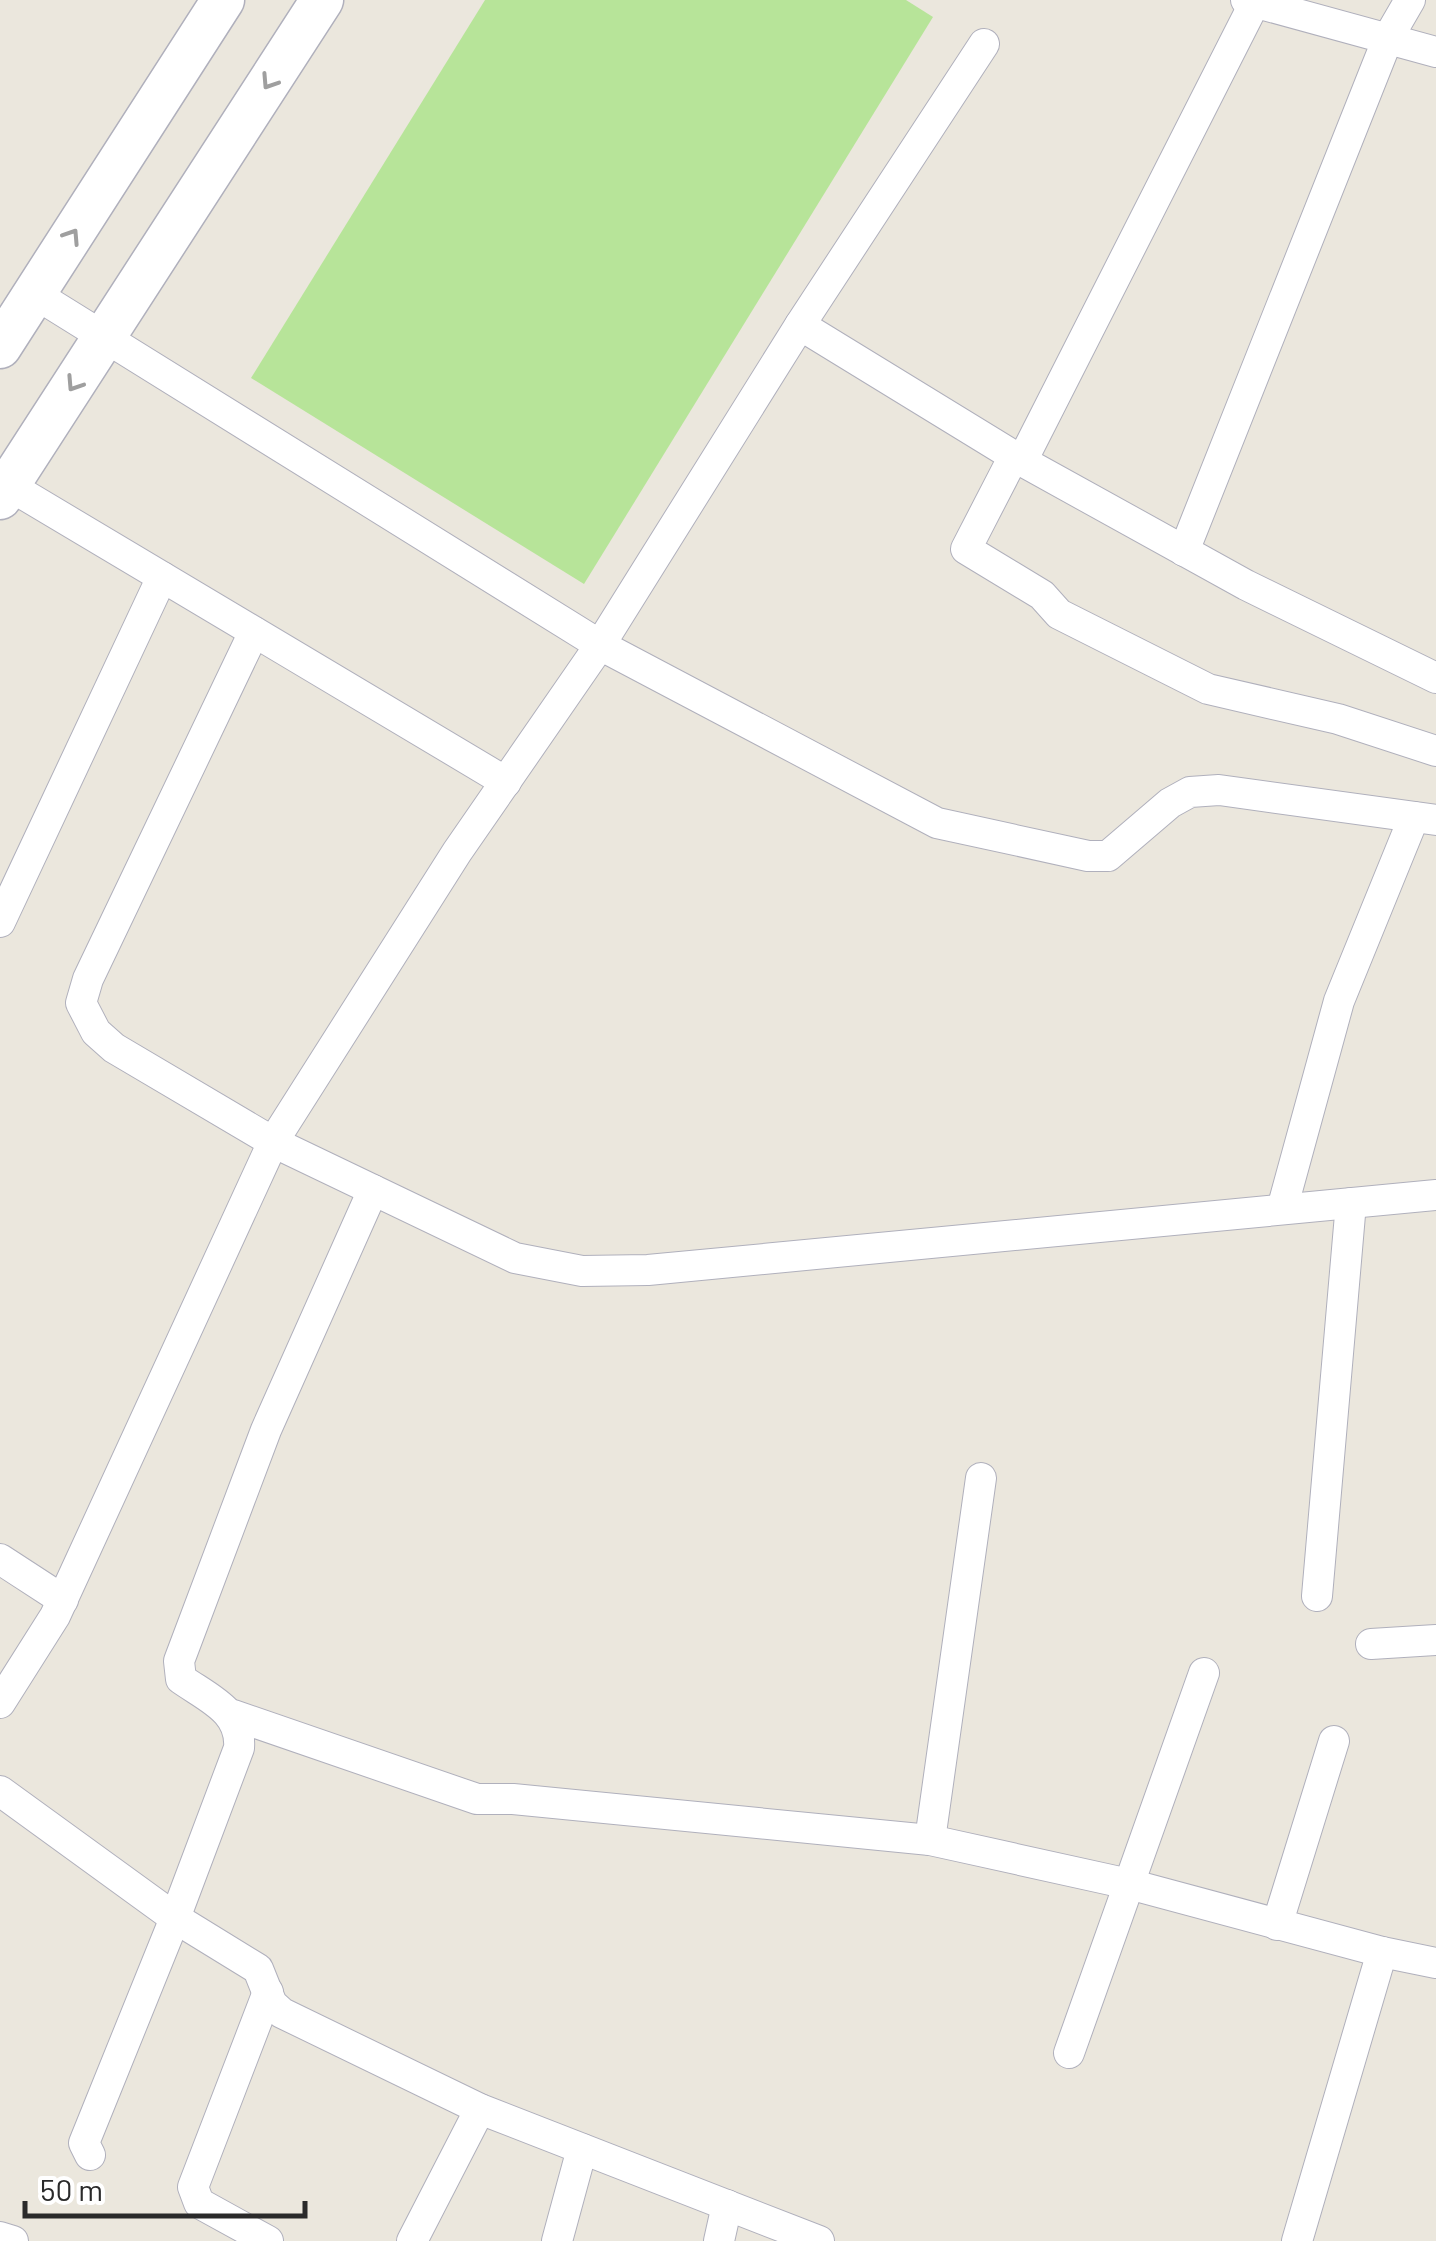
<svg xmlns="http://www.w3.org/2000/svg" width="1436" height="2241" font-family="Barlow,sans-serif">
<rect width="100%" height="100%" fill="#ebe7dd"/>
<path fill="#b7e499" d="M485,0H906L933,17L584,584L251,378Z"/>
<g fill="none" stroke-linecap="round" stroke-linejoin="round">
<defs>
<g id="street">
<path d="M1246,0L1436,52"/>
<path d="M35,294L600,645L937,823L1088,856H1108L1170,803L1190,792L1219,790L1436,820"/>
<path d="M800,325L1022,461L1246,585L1436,678"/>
<path d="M1014,456L966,549L1042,595L1059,614L1208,689L1338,719L1436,751"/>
<path d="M1022,461L1256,0"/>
<path d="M8,485L506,782"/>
<path d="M1184,551L1388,38L1410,0"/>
<path d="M254,632L88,979L81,1003L96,1032L114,1048L273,1142L515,1258L582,1271L648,1270L1436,1195"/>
<path d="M0,922L162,577"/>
<path d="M1282,1209L1339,1001L1414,817"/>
<path d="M0,1559L63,1600"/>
<path d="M1317,1596L1351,1203"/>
<path d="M1371,1644L1436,1640"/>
<path d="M0,1703L55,1616L273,1142L457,852L600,645L800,325L984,44"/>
<path d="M233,1715L477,1799H513L930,1840L1129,1884L1382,1952L1436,1963"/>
<path d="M0,1791L175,1918L258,1969L272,2004L282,2013L480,2109L819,2241"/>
<path d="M930,1840L981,1478"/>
<path d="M1277,1925L1334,1741"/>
<path d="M268,1992L193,2187L199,2203L268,2241"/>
<path d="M1069,2053L1204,1673"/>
<path d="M90,2155L84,2143L175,1918L239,1748C242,1711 208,1698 181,1679L179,1661L266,1430L373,1190"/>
<path d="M0,2237L13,2241"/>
<path d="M412,2241L480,2109"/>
<path d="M557,2241L582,2149"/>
<path d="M719,2241L727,2205"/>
<path d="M1297,2241L1382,1952"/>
</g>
<g id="secondary">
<path d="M0,347L223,0"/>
<path d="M0,498L322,0"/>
</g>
</defs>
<use href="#street" stroke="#b0b0bc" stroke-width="32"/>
<use href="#secondary" stroke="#b0b0bc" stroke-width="45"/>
<use href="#street" stroke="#fff" stroke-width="30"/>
<use href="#secondary" stroke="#fff" stroke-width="42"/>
</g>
<defs><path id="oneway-chevron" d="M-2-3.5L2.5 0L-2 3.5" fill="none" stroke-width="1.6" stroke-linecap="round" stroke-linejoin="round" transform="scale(2.5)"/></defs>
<g stroke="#9f9f9f">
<use href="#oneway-chevron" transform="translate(269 82) rotate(123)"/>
<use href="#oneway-chevron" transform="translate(72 236) rotate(-57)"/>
<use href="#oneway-chevron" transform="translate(74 384) rotate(123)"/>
</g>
<path d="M25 2201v15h280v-15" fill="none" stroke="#2a2a2a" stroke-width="5"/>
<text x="40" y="2201" font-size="30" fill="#2a2a2a" stroke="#ffffff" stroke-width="8" paint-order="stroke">50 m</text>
</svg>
